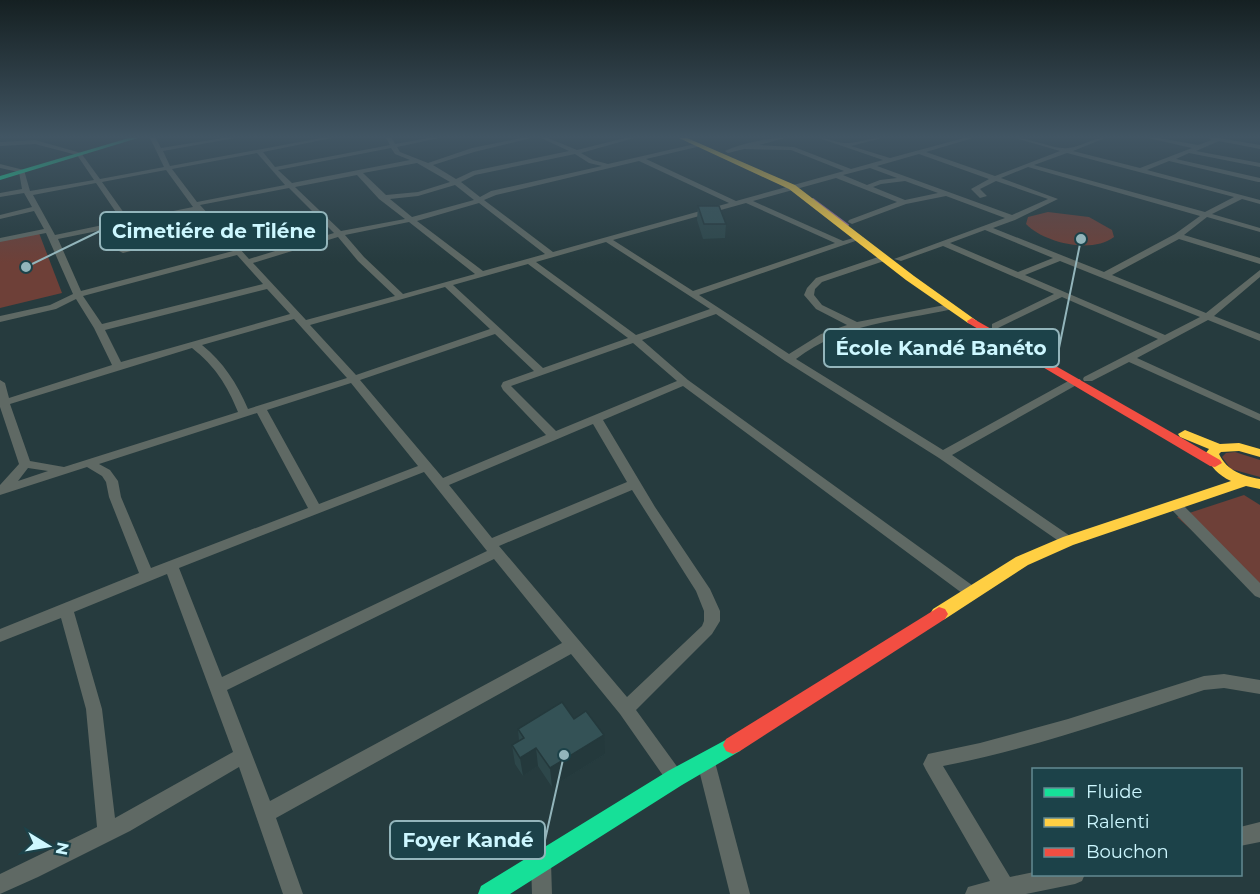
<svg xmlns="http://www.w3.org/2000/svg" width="1260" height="894" font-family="Montserrat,sans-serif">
<rect width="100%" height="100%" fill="#263b3e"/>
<g fill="#6e4038">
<path d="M1048,212L1089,217L1112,230L1114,237C1092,254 1044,243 1026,224L1028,217Z"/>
<path d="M39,233L62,293L0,308V241Z"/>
<path d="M1235,452L1260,460V477L1231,469L1222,457L1226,453Z"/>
<path d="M1244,495L1260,505V591L1177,517Z"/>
</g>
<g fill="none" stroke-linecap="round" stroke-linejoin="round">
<path stroke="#9e719a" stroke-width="2" d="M813,199L848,225"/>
<g fill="#5f6964" fill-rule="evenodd">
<path d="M150,138H156L161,148L223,138H235L163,151L170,166L321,138H332L263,152L275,167L390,145L386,138H392L395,144L428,138H439L397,147L400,152L428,163L472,148L521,138H531L474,152L433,165L456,179L473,171L569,151L541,138H548L577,150L625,138H634L581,153L593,160L608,164L699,143L702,145L701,146L646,159L736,201L844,171L791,150L744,149L728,153L725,151C738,144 770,137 785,138L759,145L794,147L851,169L883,160L819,138C828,138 835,142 843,143C855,144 869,138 882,138L851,146L890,158L964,138H973L926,152L995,176L1060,151L1015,138C1031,138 1055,150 1068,148C1081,147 1091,138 1105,138L1073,151L1140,168L1192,148L1148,138H1159L1198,145L1212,140L1208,138H1219L1260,145V149L1219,141L1196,151L1260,163V167L1189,153L1176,159L1260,178V182H1258L1169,161L1147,170L1260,200V204L1242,199L1212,214L1260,228V232L1207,217L1184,235L1260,258V264L1179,239L1112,275L1206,313L1260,270V277L1214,316L1260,334V341L1208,320L1137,358L1260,414V421L1129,362L1092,381H1084L1083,379L1084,377L1158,339L1062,297L998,328H992V324L1054,294L943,246L901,261L894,259L1005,218L946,196L906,204L852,224L848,222L849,220L897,202L836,178L753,201L843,241L860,236L864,238L699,295L789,354L821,334L847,325L816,309L804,295L807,288L816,278L881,256H887V260L822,282L815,289L814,295L822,305L857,322L950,304L955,307L953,309C896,322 845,322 796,359L943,450L1072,379H1080L1081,381L1080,383L952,455L1073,538L1075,541L1073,544H1063L939,458L785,361L716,314L642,340L688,380L976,588L978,592L976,596L971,598L966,596L683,386L603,420L655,507L710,589L720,611V621L712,634L636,710L681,772L684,778L681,784L675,787L669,784L620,714L571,654L276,818L303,894H283L239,767L130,831L38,877L0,894V874L97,827L86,709L61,618L0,642V629L139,573L109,497L106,482L102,476L87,467L0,495V485L19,464L0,407V380L5,383L9,398L112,365L94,328L76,299L56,309L0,322V316L50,305L73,294L46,233L0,242V238L44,229L34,211L0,219V215L32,207L24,193L0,197V193L22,189L19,172L0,168V164L24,170L30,191L94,180L77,155L35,144L0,146V142L35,140L81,153L100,179L164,167ZM391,148L395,154L410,160L292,183L278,170ZM257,153L285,185L197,202L172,169ZM1067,153L1234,197L1205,212L1034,165ZM575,154L589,163L602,166L491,191L480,197L461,182L475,175ZM919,154L989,179L971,189L980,198L987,196L980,189L996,181L1048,199L1012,215L877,166ZM639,161L729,203L553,252L484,200L496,195ZM417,163L450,182L418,192L386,195L363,173ZM1028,167L1200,216L1175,234L1104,272L993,228L1015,220L1058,199L1001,178ZM870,168L897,178L880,180L867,185L843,175ZM166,170L193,207L129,220L102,182ZM357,175L379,199L405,219L341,231L295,187ZM905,181L938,193L905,200L873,187L881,184ZM96,183L122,221L55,235L33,195ZM455,185L474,200L412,217L390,199L418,196ZM289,188L334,233L249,259L200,205ZM479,203L545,254L483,271L417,221ZM746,203L835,243L693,291L613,240ZM196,211L210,226L119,251L123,253L213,230L233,251L81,291L58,239ZM409,222L475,274L403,294L364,257L345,235ZM985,230L1053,258L1018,272L950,243ZM338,237L358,261L395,296L306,320L253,263ZM606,242L710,309L636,335L536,262ZM237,255L263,284L102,324L83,296ZM1060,261L1200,317L1165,335L1025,275ZM528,264L628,338L543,368L453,285ZM445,287L490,329L356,375L310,325ZM267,289L290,314L121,362L105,330ZM294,319L347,378L248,409C237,383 223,362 202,345ZM495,334L534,371L503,382L501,386L503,390L546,435L443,478L360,380ZM633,343L677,381L556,431L511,386ZM192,348C215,366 227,385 238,412L64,467L30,461L10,404ZM351,383L418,466L319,504L267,410ZM257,413L308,508L151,568L121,497L118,481L110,470L99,464ZM593,424L627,482L492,538L449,485ZM28,468L48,471L18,481ZM424,472L487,551L222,677L179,568ZM632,490L696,591L704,611V621L702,626L627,697L499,546ZM494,559L562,643L270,801L227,690ZM167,574L233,752L115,818L102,709L74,612Z"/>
<path d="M1175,501L1180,502L1260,583V598L1255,596L1170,508L1168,505L1170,502Z"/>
<path d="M1224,674L1260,680V694L1224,688L1204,690C1118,718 1032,749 943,766L1010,877L1034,872V874H1085L1082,881L1075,884L1026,894H965L968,887L990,881L926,770L923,764L928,754L980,743L1068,719L1204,676Z"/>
<path d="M706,754L712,756L715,762L750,894H730L697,762L700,756Z"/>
<path d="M1260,822V842L1240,846V827Z"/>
<path d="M541,853L548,856L551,863L552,894H532L531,863L534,856Z"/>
</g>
<g fill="#16e098" fill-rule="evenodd">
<path d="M129,138H138L0,180V176Z"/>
<path d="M733,736L740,739L743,745L740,751L682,785L510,894H478L481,886L668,771Z"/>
</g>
<g fill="#ffcf43" fill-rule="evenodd">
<path d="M679,138H687L795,185L914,276L977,321L972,324L968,323L906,280L789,189Z"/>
<path d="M1185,430L1220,444L1239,443L1260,449V457L1239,451L1221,452L1219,454C1227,471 1243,476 1260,479V489L1246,486L1073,545L1028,565L945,619L939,621L933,619L930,614L933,609L1016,557L1063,537L1231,481C1218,475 1211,467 1205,454L1209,449L1180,437L1178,434Z"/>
</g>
<g fill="#f24e42" fill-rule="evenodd">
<path d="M972,318L1220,460L1222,463L1215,467L1210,466L968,323L967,321Z"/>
<path d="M939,607L945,609L948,614L945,619L740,751L733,754L726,751L723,745L726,739Z"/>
</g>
</g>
<g fill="#2d474a">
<path d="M698,206L726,224L725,238L703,239L697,220Z"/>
<path d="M574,719L605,754L552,787L538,766L523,776L515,764L512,745L519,741L518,729Z"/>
</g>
<g fill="#24393c">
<path d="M604,735L605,754L552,787L550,768Z"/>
<path d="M536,748L538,766L523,776L520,758Z"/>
</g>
<g fill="#345256" stroke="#24393c" stroke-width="1.5">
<path d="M698,206H719L726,224H704Z"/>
<path d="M562,702L574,719L586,711L604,735L550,768L536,748L520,758L512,745L524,738L518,729Z"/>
</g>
<linearGradient id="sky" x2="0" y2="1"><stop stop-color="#152022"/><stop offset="0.52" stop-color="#415563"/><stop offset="1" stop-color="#415563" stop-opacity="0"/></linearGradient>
<rect width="1260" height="263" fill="url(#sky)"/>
<path fill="none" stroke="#93b5bb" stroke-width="2" d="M26 267L100 231M1081 239L1059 348M564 755L545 840"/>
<g fill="#93b5bb" stroke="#1c4249" stroke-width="2">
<circle cx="26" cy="267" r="6"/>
<circle cx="1081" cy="239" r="6"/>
<circle cx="564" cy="755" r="6"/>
</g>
<g fill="#1c4249" stroke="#93b5bb" stroke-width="2">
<rect x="100" y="212" width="227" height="38" rx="6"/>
<rect x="824" y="329" width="235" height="38" rx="6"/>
<rect x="390" y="821" width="155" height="38" rx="6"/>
</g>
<g font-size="20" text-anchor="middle" font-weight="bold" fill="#cdf7ff">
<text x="214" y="238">Cimetiére de Tiléne</text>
<text x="941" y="355">École Kandé Banéto</text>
<text x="468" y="847">Foyer Kandé</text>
</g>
<rect x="1032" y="768" width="210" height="108" fill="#1c4249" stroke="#638a92" stroke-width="1.5"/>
<rect x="1044" y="788" width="30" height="9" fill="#16e098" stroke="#638a92" stroke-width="1.5"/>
<text x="1086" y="798" font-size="18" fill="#cdf7ff">Fluide</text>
<rect x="1044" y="818" width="30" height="9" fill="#ffcf43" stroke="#638a92" stroke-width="1.5"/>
<text x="1086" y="828" font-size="18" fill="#cdf7ff">Ralenti</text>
<rect x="1044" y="848" width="30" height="9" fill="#f24e42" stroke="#638a92" stroke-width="1.5"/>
<text x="1086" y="858" font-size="18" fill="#cdf7ff">Bouchon</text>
<g transform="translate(48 846) rotate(101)" stroke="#1c4249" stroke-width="4.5" paint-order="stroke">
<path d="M0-4.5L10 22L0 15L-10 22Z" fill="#cdf7ff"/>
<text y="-9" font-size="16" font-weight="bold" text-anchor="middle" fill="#cdf7ff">N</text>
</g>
</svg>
